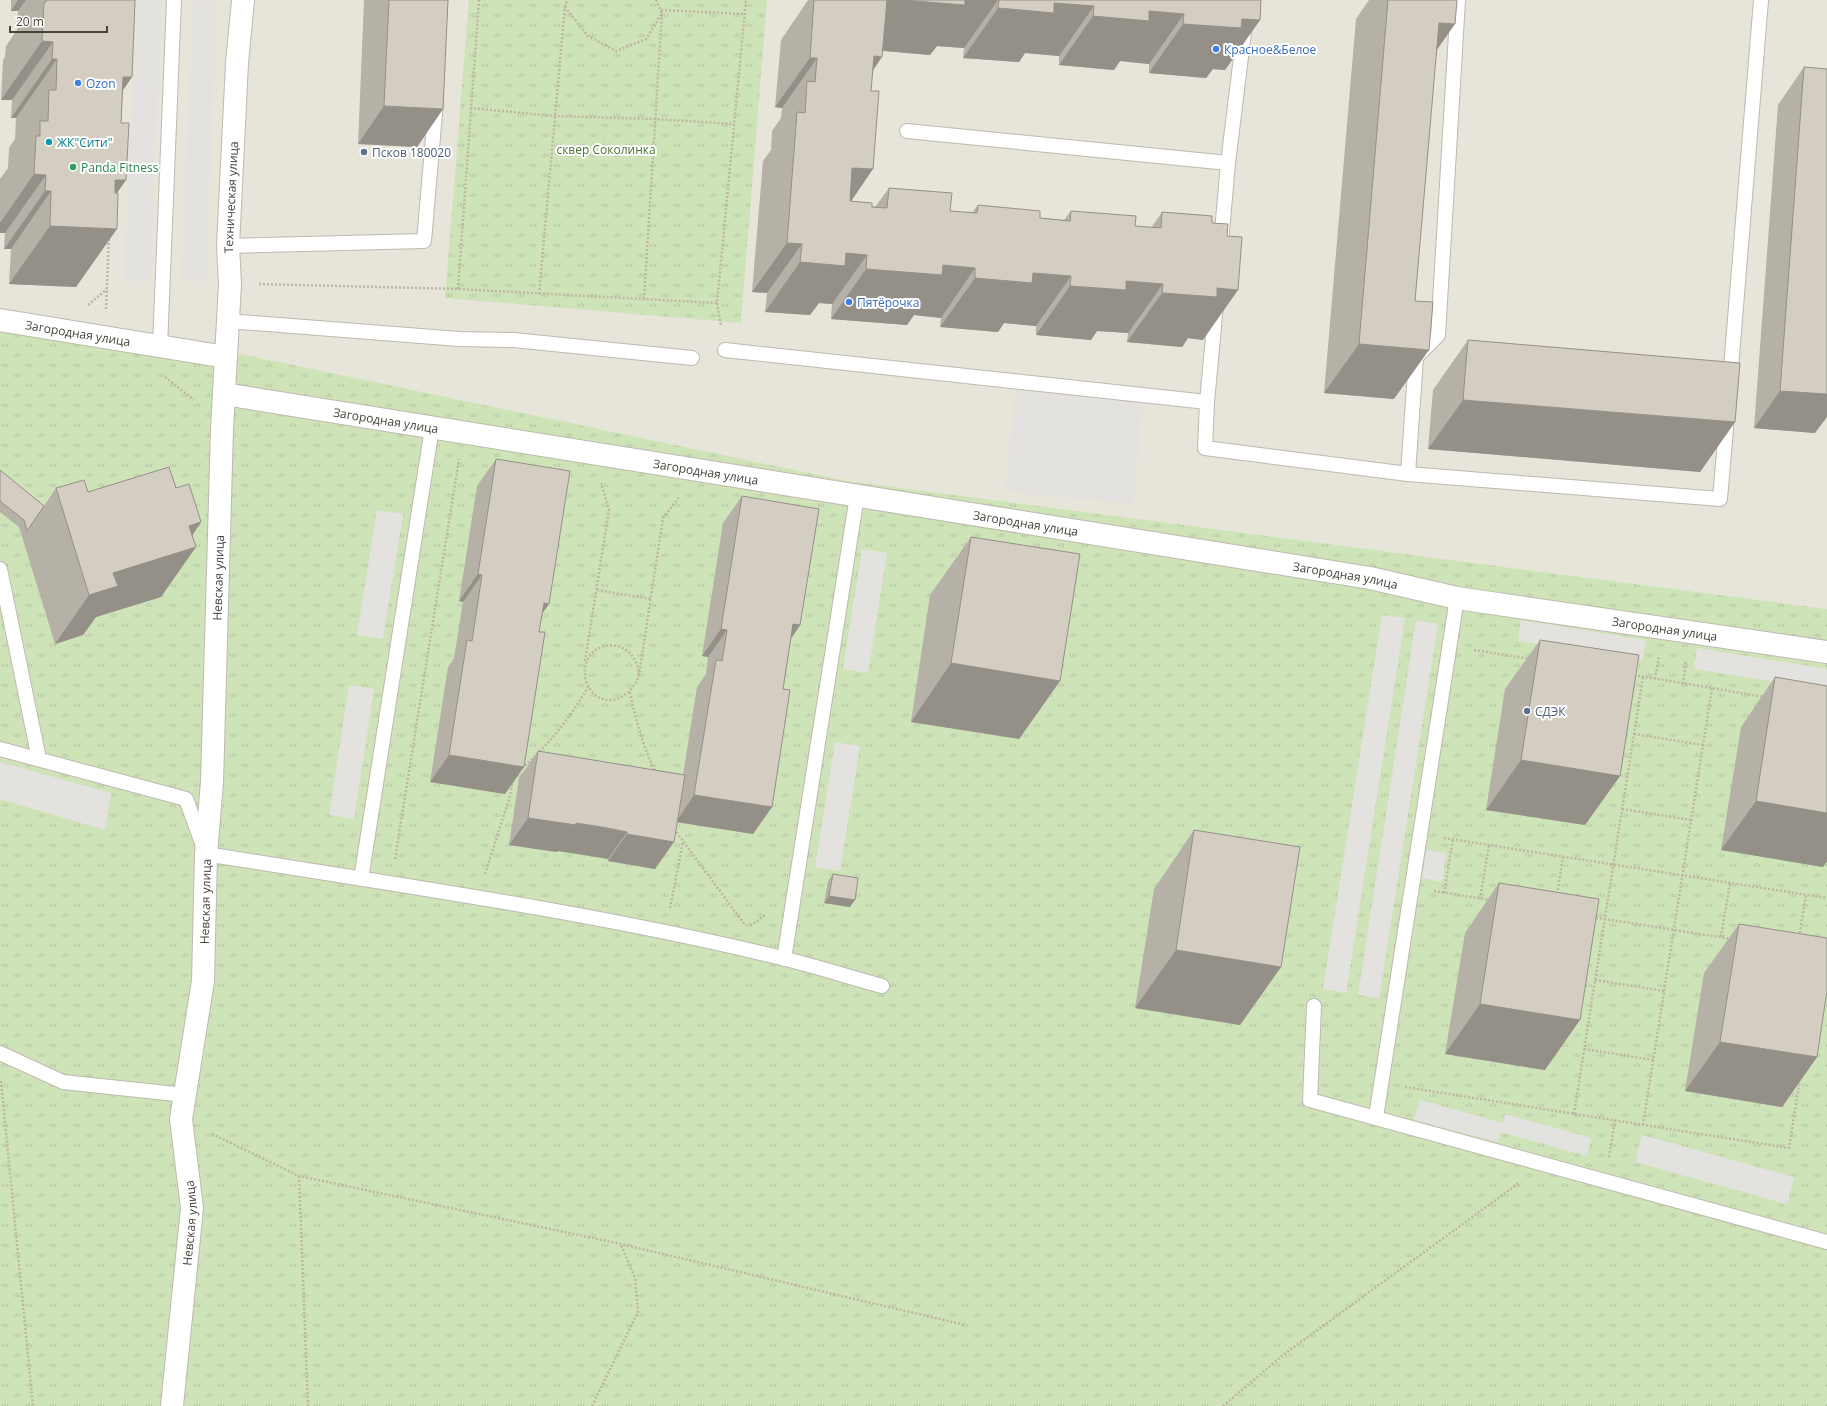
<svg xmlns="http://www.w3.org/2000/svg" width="1827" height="1406" font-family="'Open Sans',sans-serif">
<defs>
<pattern id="grass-tufts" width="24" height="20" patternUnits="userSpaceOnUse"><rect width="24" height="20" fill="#cfe3b9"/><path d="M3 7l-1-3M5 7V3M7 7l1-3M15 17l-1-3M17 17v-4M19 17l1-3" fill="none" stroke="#b3c4a0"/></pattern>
</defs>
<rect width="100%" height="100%" fill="#f4f2ec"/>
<path fill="#e7e4da" d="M0,0H1827V609L848,481L208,347L0,310Z"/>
<g fill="url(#grass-tufts)">
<path d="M469,0H767L741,323L445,298Z"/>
<path d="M0,310L208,347L848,481L1827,609V1406H0Z"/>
</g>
<g fill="#e3e2df">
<path d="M136,0H162L150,282L124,281Z"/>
<path d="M193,0H217L206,282L181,280Z"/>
<path d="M1016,382L1144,394L1133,504L1005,492Z"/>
<path d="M377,510L403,514L383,639L357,635Z"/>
<path d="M862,549L887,553L868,673L843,669Z"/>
<path d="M1382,615L1405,618L1346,993L1323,989Z"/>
<path d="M1416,620L1438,624L1379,998L1358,995Z"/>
<path d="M1521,620L1646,640L1642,661L1518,641Z"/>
<path d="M1697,648L1827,669V690L1694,669Z"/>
<path d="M349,685L374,689L354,819L329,815Z"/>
<path d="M835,742L860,746L840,871L815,867Z"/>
<path d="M0,762L111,793L105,830L0,799Z"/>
<path d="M1426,850L1446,853L1442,882L1422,878Z"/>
<path d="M1420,1100L1503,1123L1505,1114L1591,1138L1587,1156L1500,1132L1498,1142L1414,1120Z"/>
<path d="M1642,1135L1794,1177L1787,1204L1635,1162Z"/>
</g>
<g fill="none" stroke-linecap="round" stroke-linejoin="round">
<defs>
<g id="service">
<path d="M1458,0L1438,335L1416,357L1408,474L1720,499L1727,417"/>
<path d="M907,131L1228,163L1248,0"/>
<path d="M1221,243L1228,163"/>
<path d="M228,246L424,241L436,102"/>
<path d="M228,321L459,339L514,340L692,358"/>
<path d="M160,347L174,0"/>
<path d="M725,350L1207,402L1216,305"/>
<path d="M1730,380L1761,0"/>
<path d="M1207,402L1205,448L1408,474"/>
<path d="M0,569L39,759"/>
<path d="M0,749L186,799L206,854C398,885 592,912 782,958C815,966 849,977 882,986"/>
<path d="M361,879L432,428"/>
<path d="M784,959L857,496"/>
<path d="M1314,1006L1310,1100L1827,1242"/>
<path d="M0,1053L63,1082L185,1095"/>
<path d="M1376,1117L1457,598"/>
</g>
<g id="minor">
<path id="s1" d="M0,320L226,357"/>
<path id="s2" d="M224,394L1370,578L1457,598L1827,652"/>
<path id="s3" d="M172,1406L192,1208L181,1119L203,981L206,854L212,782L222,429L230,284L228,246L237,63L243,0"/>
</g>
</defs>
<use href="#service" stroke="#bfb9af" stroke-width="16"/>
<use href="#minor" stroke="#bfb9af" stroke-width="24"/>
<g stroke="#bfb5a2" stroke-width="2.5" stroke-dasharray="2 2" stroke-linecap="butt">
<path d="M565,7L588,36L616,51L646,39L662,13L656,0"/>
<path d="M661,10L745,14"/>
<path d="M470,108L555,116L655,119L734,124"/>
<path d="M259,284L458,289L717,303L746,0"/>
<path d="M458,289L479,0"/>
<path d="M539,294L565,6L567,0"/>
<path d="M644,299L662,13"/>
<path d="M717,303L721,326"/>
<path d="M88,305L107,289"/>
<path d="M106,309L109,236"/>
<path d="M165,377L194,400"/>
<path d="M597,590L651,599"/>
<path d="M1474,650L1530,659"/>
<path d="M585,661L609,510L601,483"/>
<path d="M639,675C635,632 582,639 585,675C585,682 589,689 594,694C612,709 633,694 639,675L663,518L680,496"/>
<path d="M1634,675L1765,697"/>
<path d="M1655,679L1659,656"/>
<path d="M1683,684L1686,660"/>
<path d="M630,692C636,721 643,747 656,773"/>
<path d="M1634,734L1703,745"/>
<path d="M522,768C549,745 570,718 588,687"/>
<path d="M1622,809L1691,820"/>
<path d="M674,829L745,925"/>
<path d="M1444,838L1827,898"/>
<path d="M395,859L459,459"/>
<path d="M485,874L510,796L513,780"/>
<path d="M1434,891L1491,900"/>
<path d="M1444,893L1453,839"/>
<path d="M1557,894L1563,857"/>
<path d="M1480,899L1489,845"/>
<path d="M670,908L683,842"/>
<path d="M1592,917L1732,939"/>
<path d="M750,925L759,920L766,914"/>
<path d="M1721,937L1730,883"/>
<path d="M1799,937L1806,895"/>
<path d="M1595,980L1664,991"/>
<path d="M1584,1049L1653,1060"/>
<path d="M1,1081L33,1406"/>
<path d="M1405,1087L1789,1148L1800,1079"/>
<path d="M1574,1114L1643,677"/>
<path d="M1643,1125L1712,688"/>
<path d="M212,1134L299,1176L621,1244L965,1325"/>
<path d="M1609,1157L1615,1120"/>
<path d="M299,1176L308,1406"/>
<path d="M592,1406L638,1312L635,1278L621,1245"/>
<path d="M1223,1406L1283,1355L1519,1183"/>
</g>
<use href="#service" stroke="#fff" stroke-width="14"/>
<use href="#minor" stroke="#fff" stroke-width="22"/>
</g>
<g fill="#b6b1a7">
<path d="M11,0H135L132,77L123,90L121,123L126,180L117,193L76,287L9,284L11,249H4L5,233H0V179L8,168L9,148L15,139L16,118H11L12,100H1L3,60L5,57L6,46L17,30L18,11H11Z"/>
<path d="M364,0H448L443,109L417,147L358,144Z"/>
<path d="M808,0H1261L1260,20L1225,70L1213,69L1206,78L1149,73V64L1120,61L1114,70L1059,65V56L1025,53L1019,62L963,58L964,48L937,46L930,55L883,51L873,71L851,201L875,207L889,188L950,211L972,213L978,205L1040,218L1064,220L1071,211L1135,226L1151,228L1162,212L1203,340L1188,338L1182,347L1127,342L1128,333L1097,331L1091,340L1036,335V326L1004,323L998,332L940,327L941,318L914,315L907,325L831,319L832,304L819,303L810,315L765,312L767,293L752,292L763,161L771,150L772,131L781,118L782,108L775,107L781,40Z"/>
<path d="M1369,0H1457L1436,51L1394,399L1324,393L1356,19Z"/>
<path d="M1804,67L1815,433L1754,428L1778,105Z"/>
<path d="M1468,340L1735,422L1700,472L1428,449L1433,390Z"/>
<path d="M496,459L542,614L505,794L430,782L448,667L454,658L463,602L459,601L477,486Z"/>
<path d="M0,470L44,506L56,488L88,492L176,488L201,522L192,536L161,597L96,617L83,635L55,644L19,527L0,512Z"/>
<path d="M742,496L800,625L791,639L783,689L772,807L753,834L677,822L655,869L608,861V859L583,854L558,851L557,852L509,845L519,778L538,751L683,775L697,687L706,674L708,657L702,656L723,523Z"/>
<path d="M971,537L1060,681L1019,739L911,722L930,595Z"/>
<path d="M1540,640L1620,776L1585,825L1486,810L1505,689Z"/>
<path d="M1775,677L1823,867L1721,850L1741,727Z"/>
<path d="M1194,830L1281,967L1240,1025L1135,1008L1154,889Z"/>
<path d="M833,874L850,907L824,903L828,881Z"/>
<path d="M1499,883L1545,1070L1445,1054L1465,933Z"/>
<path d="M1739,924L1817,1057L1782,1107L1685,1091L1704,973Z"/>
</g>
<g fill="#949088">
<path d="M18,0H26L18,11H11Z"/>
<path d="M886,0H998L964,48L937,46L930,55L852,48Z"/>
<path d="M1054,3L1094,6L1059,56L1025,53L1019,62L963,58L998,8Z"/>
<path d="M1149,11L1184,14L1149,64L1120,61L1114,70L1059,65L1093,16Z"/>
<path d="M1242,19L1260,20L1225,70L1213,69L1206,78L1149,73L1183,24Z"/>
<path d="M1439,23L1455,24L1420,74Z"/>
<path d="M42,41L53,42L12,100H1Z"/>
<path d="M874,56L882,57L848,107Z"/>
<path d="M810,58H817L782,108L775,107Z"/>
<path d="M52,59H57L16,118H11Z"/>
<path d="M123,77H132L91,136Z"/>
<path d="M384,106L443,109L417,147L358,144Z"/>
<path d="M852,168L873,169L839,219Z"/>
<path d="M34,174L46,175L5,233H0V223Z"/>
<path d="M115,180H126L93,227L117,229L76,287L9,284L50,226Z"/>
<path d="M45,191H51L11,249H4Z"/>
<path d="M787,243L802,244L767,293L752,292Z"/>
<path d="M846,253L867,255L832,304L819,303L810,315L765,312L800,262Z"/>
<path d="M943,265L975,268L941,318L914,315L907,325L831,319L866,269Z"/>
<path d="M1033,273L1071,276L1036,326L1004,323L998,332L940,327L975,278Z"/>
<path d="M1126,281L1163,284L1128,333L1097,331L1091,340L1036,335L1070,286Z"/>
<path d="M1217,288L1238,290L1203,340L1188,338L1182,347L1127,342L1162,293Z"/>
<path d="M1359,344L1429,350L1394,399L1324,393Z"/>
<path d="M1780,391L1827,394V417L1815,433L1754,428Z"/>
<path d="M1463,400L1735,422L1700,472L1428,449Z"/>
<path d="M201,522L181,552L196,547L161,597L96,617L83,635L55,644L89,595L113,573L189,526Z"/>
<path d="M478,574L482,575L463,602L459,601Z"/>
<path d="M544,603L549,604L530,631Z"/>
<path d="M793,624L800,625L782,652Z"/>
<path d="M721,629L727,630L708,657L702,656Z"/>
<path d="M951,663L1060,681L1019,739L911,722Z"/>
<path d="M449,755L524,767L505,794L430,782Z"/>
<path d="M1521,760L1620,776L1585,825L1486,810Z"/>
<path d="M694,795L772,807L753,834L676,822Z"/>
<path d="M1756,801L1827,813V862L1823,867L1721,850Z"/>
<path d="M528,818L576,823L627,832L608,859L558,851L557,852L509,845Z"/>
<path d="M627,834L674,842L655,869L608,861Z"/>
<path d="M829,896L855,900L850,907L824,903Z"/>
<path d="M1176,950L1281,967L1240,1025L1135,1008Z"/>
<path d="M1480,1004L1580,1020L1545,1070L1445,1054Z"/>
<path d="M1720,1042L1817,1057L1782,1107L1685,1091Z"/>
</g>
<g fill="#d4cec2" stroke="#949088">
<path d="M46,0H135L132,77H123L121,123H129L126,180H115V193H118L117,229L50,226L51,191H45L46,175L34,174L36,136H40V121H48L49,90H56L57,59H52L53,42L42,41L44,2H46Z"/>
<path d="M389,0H448L443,109L384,106Z"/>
<path d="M814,0H887L882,57L874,56L871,91H879L873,169L852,168L850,201L872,203V207L887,208L889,188L952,193L950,211L977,213L978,205L1040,211V218L1070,221L1071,211L1136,216L1135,226L1161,228L1162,212L1212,216V223L1228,224L1227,236L1242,237L1238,290L1217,288V297L1162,293L1163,284L1126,281V290L1070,286L1071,276L1033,273L1032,283L975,278V268L943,265L942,275L866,269L867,255L846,253L845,266L800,262L802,244L787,243L797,112L805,113L807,81L815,82L817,58H810Z"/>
<path d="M902,0H965V5Z"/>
<path d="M999,0H1261L1260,20L1242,19L1241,28L1183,24L1184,14L1149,11V21L1093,16L1094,6L1054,3V13L998,8Z"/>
<path d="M1388,0H1457L1455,24L1439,23L1415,301L1433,302L1429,350L1359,344Z"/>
<path d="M1804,67L1827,69V394L1780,391Z"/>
<path d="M1468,340L1740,363L1735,422L1463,400Z"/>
<path d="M496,459L570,471L549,604L544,603L539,632H545L524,767L449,755L467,640L472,641L482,575L478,574Z"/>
<path d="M169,467L176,488L189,484L201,522L189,526L196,547L113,573L118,586L89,595L56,488L84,480L88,492Z"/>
<path d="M0,470L44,506L27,531L24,520L0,501Z"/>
<path d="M742,496L819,509L800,625L793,624L783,689L790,690L772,807L694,795L716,660L722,661L727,630L721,629Z"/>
<path d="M971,537L1080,554L1060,681L951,663Z"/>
<path d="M1540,640L1639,655L1620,776L1521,760Z"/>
<path d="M1775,677L1827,686V813L1756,801Z"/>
<path d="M538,751L685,775L674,842L627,834V832L602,827L576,823V825L528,818Z"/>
<path d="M1194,830L1300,847L1281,967L1176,950Z"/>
<path d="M833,874L858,878L855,900L829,896Z"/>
<path d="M1499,883L1599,899L1580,1020L1480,1004Z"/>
<path d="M1739,924L1827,938V991L1817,1057L1720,1042Z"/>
</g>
<g fill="#3f7fe0" stroke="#fff" stroke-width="1.5">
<circle cx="1216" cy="49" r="4"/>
<circle cx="78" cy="83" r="4"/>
<circle cx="849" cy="302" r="4"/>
</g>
<circle fill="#0f9aa8" stroke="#fff" stroke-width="1.5" cx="49" cy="142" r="4"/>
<g fill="#5c6f8a" stroke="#fff" stroke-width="1.5">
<circle cx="364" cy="152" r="4"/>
<circle cx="1527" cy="711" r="4"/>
</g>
<circle fill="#2e9e5b" stroke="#fff" stroke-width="1.5" cx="73" cy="167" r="4"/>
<g text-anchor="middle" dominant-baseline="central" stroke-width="4" stroke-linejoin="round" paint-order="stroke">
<g font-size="12" fill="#366cbe" stroke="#fff" text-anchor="start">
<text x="1224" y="49">Красное&amp;Белое</text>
<text x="86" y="83">Ozon</text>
<text x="857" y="302">Пятёрочка</text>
</g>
<g font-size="12" fill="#0d838f" stroke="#fff" text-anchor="start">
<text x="57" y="142">ЖК"Сити"</text>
</g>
<g font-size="12" fill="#4a7433" stroke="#fff">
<text x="606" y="149">сквер Соколинка</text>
</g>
<g font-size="12" fill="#4e5e75" stroke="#fff" text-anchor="start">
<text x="372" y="152">Псков 180020</text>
<text x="1535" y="711">СДЭК</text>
</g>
<g font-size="12" fill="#27864d" stroke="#fff" text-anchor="start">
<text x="81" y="167">Panda Fitness</text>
</g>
<g font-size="12" fill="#48433a" stroke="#fff">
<text stroke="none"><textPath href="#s3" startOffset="1213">Техническая улица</textPath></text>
<text stroke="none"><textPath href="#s1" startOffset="79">Загородная улица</textPath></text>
<text stroke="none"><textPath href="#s2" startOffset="164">Загородная улица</textPath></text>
<text stroke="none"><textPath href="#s2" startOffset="488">Загородная улица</textPath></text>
<text stroke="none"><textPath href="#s2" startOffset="812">Загородная улица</textPath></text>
<text stroke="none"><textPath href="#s2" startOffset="1136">Загородная улица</textPath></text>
<text stroke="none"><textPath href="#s3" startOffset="832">Невская улица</textPath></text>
<text stroke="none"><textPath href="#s2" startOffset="1460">Загородная улица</textPath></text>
<text stroke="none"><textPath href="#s3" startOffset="508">Невская улица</textPath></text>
<text stroke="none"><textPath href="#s3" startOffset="184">Невская улица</textPath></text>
</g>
</g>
<path d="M10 26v6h97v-6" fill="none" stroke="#48433a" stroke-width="2"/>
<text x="16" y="26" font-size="12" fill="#48433a" stroke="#ffffff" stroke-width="3" paint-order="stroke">20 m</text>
</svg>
